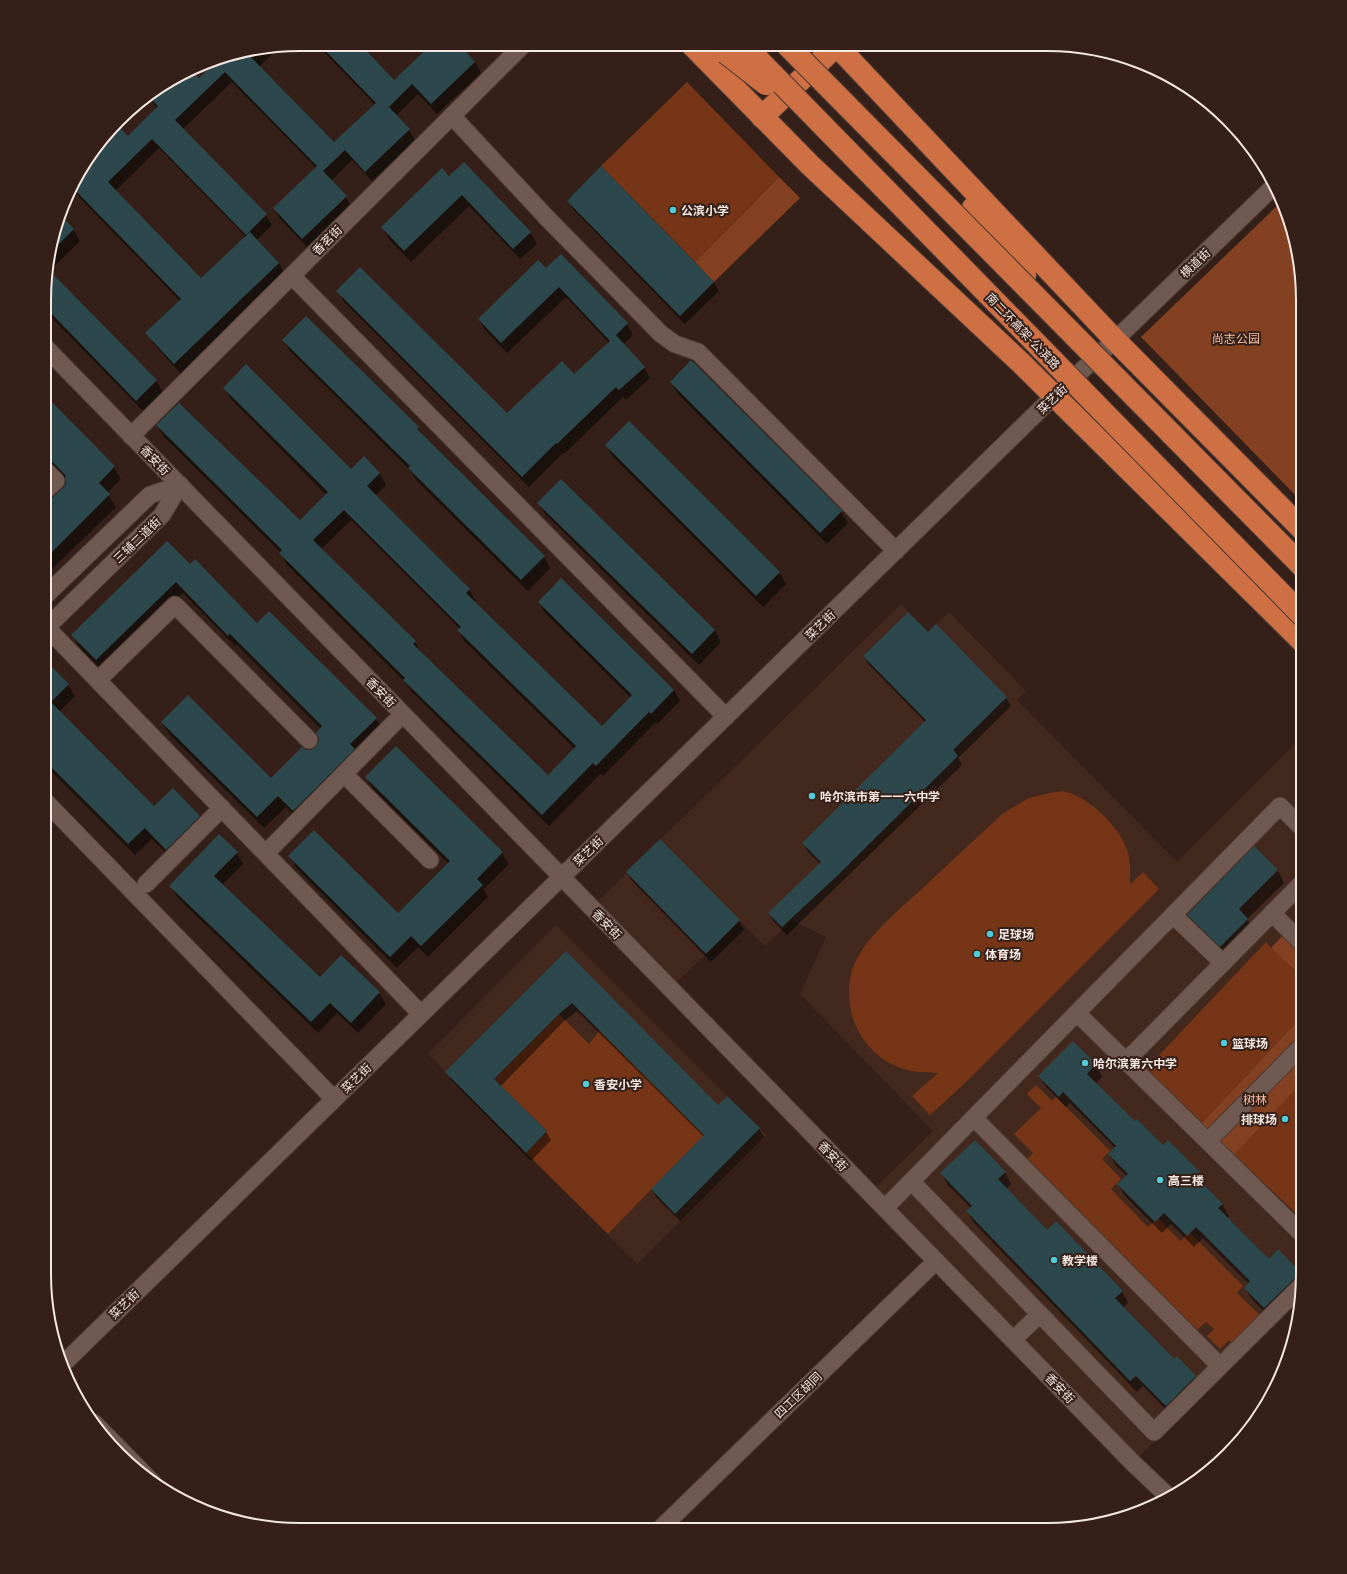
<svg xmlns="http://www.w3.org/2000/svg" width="1347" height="1574" font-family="'PT Sans','Noto Sans SC',sans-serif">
<rect width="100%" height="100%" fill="#342018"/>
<g fill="#42281d">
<path d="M901,604L928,632L949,612L1026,691L1017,700L1177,862L1303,736L1302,1291L1301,1297L1133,1463L870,1193L933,1131L800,994L826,937L791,920L765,946L740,921L677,982L598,901Z"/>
<path d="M556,925L766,1135L637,1264L428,1054Z"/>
</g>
<g fill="#763516">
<path d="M687,82L779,177L695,262L601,166Z"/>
<path d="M1054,792C1057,792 1062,791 1066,792C1090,798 1117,825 1126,847C1131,859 1130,872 1130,884L1143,872L1159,889L966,1082L930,1115L912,1096L938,1073C929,1072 920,1073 911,1071C889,1066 870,1053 859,1032C849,1014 846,991 852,970C862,938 903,907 927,884C952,861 977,837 1002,814L1029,798Z"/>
<path d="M1266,942L1271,948L1303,978V1015L1201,1124L1145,1070Z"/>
<path d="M559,1014L589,1044L600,1030L715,1124L608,1234L526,1153L547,1131L494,1079Z"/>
<path d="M1303,1082L1302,1212L1299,1216L1234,1155Z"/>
<path d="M1036,1085L1052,1101L1056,1097L1110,1151L1102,1159L1121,1179L1111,1189L1148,1227L1158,1218L1180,1241L1189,1232L1243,1286L1237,1293L1263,1318L1235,1346L1229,1340L1220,1349L1207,1336L1214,1329L1206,1322L1195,1332L1025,1162L1033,1153L1014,1134L1041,1108L1027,1094Z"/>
</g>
<g fill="#834122">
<path d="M779,177L800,198L714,282L695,262Z"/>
<path d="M1281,202L1294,234L1303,300V503L1141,337Z"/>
<path d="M1303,914V978L1271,948Z"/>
<path d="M1303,1015V1082L1234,1155L1201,1124Z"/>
</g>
<g fill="#0007" fill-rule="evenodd">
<path d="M316,44H358L394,81L475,62L481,73L437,114L418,94L396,116L409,130L415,140L372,181L352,160L331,181L346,197L352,208L309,249L280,219L274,208L316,168L232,82L183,129L266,215L272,225L257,240L279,263L285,274L181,374L153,343L147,333L180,301L79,197L74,186L89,170L85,164L117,126L128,138L157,109L150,98L153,95L192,72L199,80L222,57L279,47L259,67L334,144L375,105ZM159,148L246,237L201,279L115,191Z"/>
<path d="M601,168L714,283L719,291L685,324L573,209L568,201Z"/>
<path d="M449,178L530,232L537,244L520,259L469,206L411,262L389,239L382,227Z"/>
<path d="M62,219L74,230L80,241L49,272L156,381L163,392L143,411L46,312V266Z"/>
<path d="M546,270L627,324L633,335L624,344L644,367L650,378L626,400L623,397L564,454L563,453L529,487L344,302L338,291L507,415L574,375L609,343L566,297L507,353L485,330L479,319Z"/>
<path d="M283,340L418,428L423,437L544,556L550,568L528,591L416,480L410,470L290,351Z"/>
<path d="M671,382L841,512L848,523L827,544L678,394Z"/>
<path d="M224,388L351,470L364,458L380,474L386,485L375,496L469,590L476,601L474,603L602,727L631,698L545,613L539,602L674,690L680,701L657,724L656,722L603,776L600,774L549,826L411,691L406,683L287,565L281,553L164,437L157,425L300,521L326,495L231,399ZM351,520L460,629L458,630L465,642L575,749L548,777L421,653L415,642L321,549Z"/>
<path d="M46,398L114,467L121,479L107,493L116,507L50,571L46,566V501L53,498L66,485V479L46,459Z"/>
<path d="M607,445L779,572L786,584L763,607L613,457Z"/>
<path d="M561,480L715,631L721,642L699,665L545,514L539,503Z"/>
<path d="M190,565L257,625L376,719L382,730L301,822L286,807L264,828L169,734L162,722L271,779L306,750L311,751L317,748L319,743L321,729L237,645L235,646L183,593L103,671L79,647L73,635Z"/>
<path d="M928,634L1006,698L1011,706L958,758L962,765L787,935L774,922L769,913L820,864L808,852L803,843L925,722L869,665L864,656Z"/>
<path d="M46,662L68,685L75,696L59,712L154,808L199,816L206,828L173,860L152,839L135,855L45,765Z"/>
<path d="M396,747L502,853L509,864L484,889L488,897L428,957L418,947L397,968L296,868L290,856L398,914L448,863L373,789L366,777Z"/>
<path d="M1303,790V809L1296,797Z"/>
<path d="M1254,848L1278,871L1284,883L1247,919L1254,931L1227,957L1195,926L1188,915Z"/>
<path d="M237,853L243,864L222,885L320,978L341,956L379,993L386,1004L358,1033L337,1013L318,1033L177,897L171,886Z"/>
<path d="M627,872L739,921L744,930L711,962L632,881Z"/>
<path d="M566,952L718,1106L759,1129L764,1137L680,1221L657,1198L652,1190L704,1137L577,1011L563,1022L500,1087L546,1132L551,1140L531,1161L452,1081L447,1072Z"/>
<path d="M1073,1042L1096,1065L1102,1077L1096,1083L1135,1123L1163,1146L1199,1172L1206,1184L1204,1186L1222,1204L1229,1216L1227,1218L1269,1260L1278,1251L1302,1275V1289L1271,1319L1252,1299L1245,1288L1249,1284L1203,1238L1194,1247L1171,1224L1162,1233L1125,1196L1118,1184L1127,1176L1116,1166L1109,1154L1115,1148L1070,1103L1066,1107L1046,1087L1039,1076Z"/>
<path d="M1005,1172L1011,1184L1006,1189L1047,1232L1122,1291L1128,1303L1123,1308L1174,1360L1195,1377L1202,1388L1173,1417L1143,1386L1137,1392L974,1223L967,1211L971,1208L948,1185L941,1173Z"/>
</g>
<g fill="#2c484c" fill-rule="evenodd">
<path d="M319,44H360L394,80L432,44H459L475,62L431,104L412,84L389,107L410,129L365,172L345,150L323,171L347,196L302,239L273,208L317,166L225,72L175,120L267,214L246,235L152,139L108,182L201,278L250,232L279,263L174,364L145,333L181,299L73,188L74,184L90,168L86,163L117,125L128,136L158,106L149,97L193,72L199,78L221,57L247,53L334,142L376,103Z"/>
<path d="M464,162L531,232L513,249L462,195L404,251L381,227L442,168L449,176Z"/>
<path d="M601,166L714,282L680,316L567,201Z"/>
<path d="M63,218L74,229L51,252L59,228Z"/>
<path d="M561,254L628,323L616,335L645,367L619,390L616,387L557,444L556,443L522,477L336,291L360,267L507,413L562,361L574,374L610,341L559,287L501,343L478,319L538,260L546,268Z"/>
<path d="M46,267L157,380L136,401L46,308Z"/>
<path d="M306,316L419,427L417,429L545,556L521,580L408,468L410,466L282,340Z"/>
<path d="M691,360L842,511L820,533L670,382Z"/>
<path d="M246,364L351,469L364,456L380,473L367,486L470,589L466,593L602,726L632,695L538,602L561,578L674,690L651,714L649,712L596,766L593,763L542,815L403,680L405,678L279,553L282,550L156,425L179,403L300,520L328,492L223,388ZM344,510L461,627L457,630L576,746L548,775L413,644L416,641L313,540Z"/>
<path d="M46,396L115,466L99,483L110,494L46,558V500L52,498L63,488L66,484L65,477L66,476L46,455Z"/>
<path d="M629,421L780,572L756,596L605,445Z"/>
<path d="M561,479L715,630L692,654L537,503Z"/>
<path d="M167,541L190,564L195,559L257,623L269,611L377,718L350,744L355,749L293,811L278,796L257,817L161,722L188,695L271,778L302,747L306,750H311L316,747L318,743L319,738L316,733L322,726L230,634L228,636L176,582L96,660L71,635Z"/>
<path d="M908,612L928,632L936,624L1007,697L953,750L958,756L836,877L782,927L768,913L821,862L802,843L926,720L863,656Z"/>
<path d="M45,660L69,684L51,702L154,806L173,788L200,816L166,850L145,828L128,844L45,761Z"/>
<path d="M396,746L503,852L477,879L483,885L421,946L411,936L390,957L288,856L314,830L398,913L450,861L365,777Z"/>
<path d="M219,834L238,852L214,876L320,977L341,955L380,992L351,1023L330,1003L311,1022L169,886Z"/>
<path d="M660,839L740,920L706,954L626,872Z"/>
<path d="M1254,846L1278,870L1239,909L1248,919L1220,947L1187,915Z"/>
<path d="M566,951L718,1105L727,1096L760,1128L675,1214L651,1189L704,1135L572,1003L559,1014L494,1079L547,1131L526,1153L445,1072Z"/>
<path d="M1073,1041L1096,1064L1087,1074L1135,1121L1137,1119L1163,1145L1168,1140L1200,1172L1195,1176L1223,1204L1218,1208L1269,1259L1278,1249L1302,1274V1275L1295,1278L1264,1308L1244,1288L1250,1281L1196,1227L1187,1236L1164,1213L1155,1222L1117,1184L1128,1174L1108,1154L1116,1146L1063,1092L1059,1097L1038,1076Z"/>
<path d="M975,1140L1006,1172L998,1179L1047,1230L1056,1221L1123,1291L1115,1298L1174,1359L1177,1356L1196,1376L1166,1406L1136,1376L1130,1381L966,1211L972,1206L940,1173Z"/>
</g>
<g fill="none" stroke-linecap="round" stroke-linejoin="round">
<defs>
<g id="minor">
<path d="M452,116L548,219L661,334L675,344L698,352L896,551"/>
<path d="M292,276L726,717"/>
<path d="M46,348L1133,1463L1170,1498"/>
<path d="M131,436L523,45"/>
<path d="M46,490L56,481L46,471"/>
<path d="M45,596L150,495L180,485"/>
<path d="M47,628L421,1014"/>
<path d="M45,629L162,515L180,485"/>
<path d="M98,680L175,605L309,740"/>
<path d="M344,774L430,860"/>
<path d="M45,801L334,1099"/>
<path d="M266,853L395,722"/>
<path d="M146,884L222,808"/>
<path d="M1272,913L1303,944"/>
<path d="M1173,915L1223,963"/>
<path d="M1077,1013L1302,1234"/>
<path d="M1126,1061L1303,882"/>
<path d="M974,1118L1220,1366"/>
<path d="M1208,1141L1303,1045"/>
<path d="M911,1181L1154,1432L1302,1285"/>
<path d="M885,1208L1280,806L1303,829"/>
<path d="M1013,1340L1040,1314"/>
<path d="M63,1364L1054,396L1115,340L1274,186"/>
<path d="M94,1423L153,1483"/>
<path d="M660,1529L936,1261"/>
</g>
<g id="highway">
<path d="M692,45L810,165L1021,363L1303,642"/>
<path d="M837,46L1115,340L1303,530"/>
<path d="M762,117L836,46"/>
<path d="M973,208L1025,275"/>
</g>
</defs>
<use href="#minor" stroke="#4b3a34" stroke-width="19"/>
<use href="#highway" stroke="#4b3a34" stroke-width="24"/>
<use href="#minor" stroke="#705950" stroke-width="17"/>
<use href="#highway" stroke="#cf6f44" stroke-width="22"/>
<defs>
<g id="highway-bridge">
<path d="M744,45L1303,616"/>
<path d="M787,45L1303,567"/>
<path d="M726,53L766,84"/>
</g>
</defs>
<use href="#highway-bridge" stroke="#4b3a34" stroke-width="24" stroke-linecap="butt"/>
<use href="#highway-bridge" stroke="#cf6f44" stroke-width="22"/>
</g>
<g fill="#52cbd9" stroke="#342018" stroke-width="1.5">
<circle cx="673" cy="210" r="4"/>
<circle cx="812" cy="796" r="4"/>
<circle cx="990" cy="934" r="4"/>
<circle cx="977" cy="954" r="4"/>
<circle cx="1224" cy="1043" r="4"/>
<circle cx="1085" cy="1063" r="4"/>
<circle cx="586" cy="1084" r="4"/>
<circle cx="1285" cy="1119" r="4"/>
<circle cx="1160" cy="1180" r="4"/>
<circle cx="1054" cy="1260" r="4"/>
</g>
<g text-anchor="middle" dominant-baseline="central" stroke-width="4" stroke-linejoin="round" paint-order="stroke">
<g font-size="12" font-weight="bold" fill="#f5e7e2" stroke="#342018" text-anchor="start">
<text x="681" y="210">公滨小学</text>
<text x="820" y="796">哈尔滨市第一一六中学</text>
<text x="998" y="934">足球场</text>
<text x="985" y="954">体育场</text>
<text x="1232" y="1043">篮球场</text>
<text x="1093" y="1063">哈尔滨第六中学</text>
<text x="594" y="1084">香安小学</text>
<text x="1277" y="1119" text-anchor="end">排球场</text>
<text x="1168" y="1180">高三楼</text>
<text x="1062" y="1260">教学楼</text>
</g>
<g font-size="12" fill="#f5e7e2" stroke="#342018">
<text transform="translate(327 240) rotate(-45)">香茗街</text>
<text transform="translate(1195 263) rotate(-44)">横道街</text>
<text transform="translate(1023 331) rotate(46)">南二环高架-公滨路</text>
<text transform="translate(1052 399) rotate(-44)">菜艺街</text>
<text transform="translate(155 460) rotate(46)">香安街</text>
<text transform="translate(137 540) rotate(-44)">三辅二道街</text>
<text transform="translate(820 625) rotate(-44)">菜艺街</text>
<text transform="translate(381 692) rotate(46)">香安街</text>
<text transform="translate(588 851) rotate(-44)">菜艺街</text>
<text transform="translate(607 924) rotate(46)">香安街</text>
<text transform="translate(356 1078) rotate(-44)">菜艺街</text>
<text transform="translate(833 1156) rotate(46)">香安街</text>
<text transform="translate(124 1304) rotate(-44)">菜艺街</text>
<text transform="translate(1060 1388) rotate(46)">香安街</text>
<text transform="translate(798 1395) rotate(-44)">四工区胡同</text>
</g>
<g font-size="12" fill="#f7bba1" stroke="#342018">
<text x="1236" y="338">尚志公园</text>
<text x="1255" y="1099">树林</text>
</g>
</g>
<path d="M0 0H1347V1574H0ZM300 51H1047A249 249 0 0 1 1296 300V1274A249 249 0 0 1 1047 1523H300A249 249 0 0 1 51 1274V300A249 249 0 0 1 300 51Z" fill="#342018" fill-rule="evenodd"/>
<path fill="none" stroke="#f5e7e2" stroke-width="2" d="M300 51H1047A249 249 0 0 1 1296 300V1274A249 249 0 0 1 1047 1523H300A249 249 0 0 1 51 1274V300A249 249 0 0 1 300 51Z"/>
</svg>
